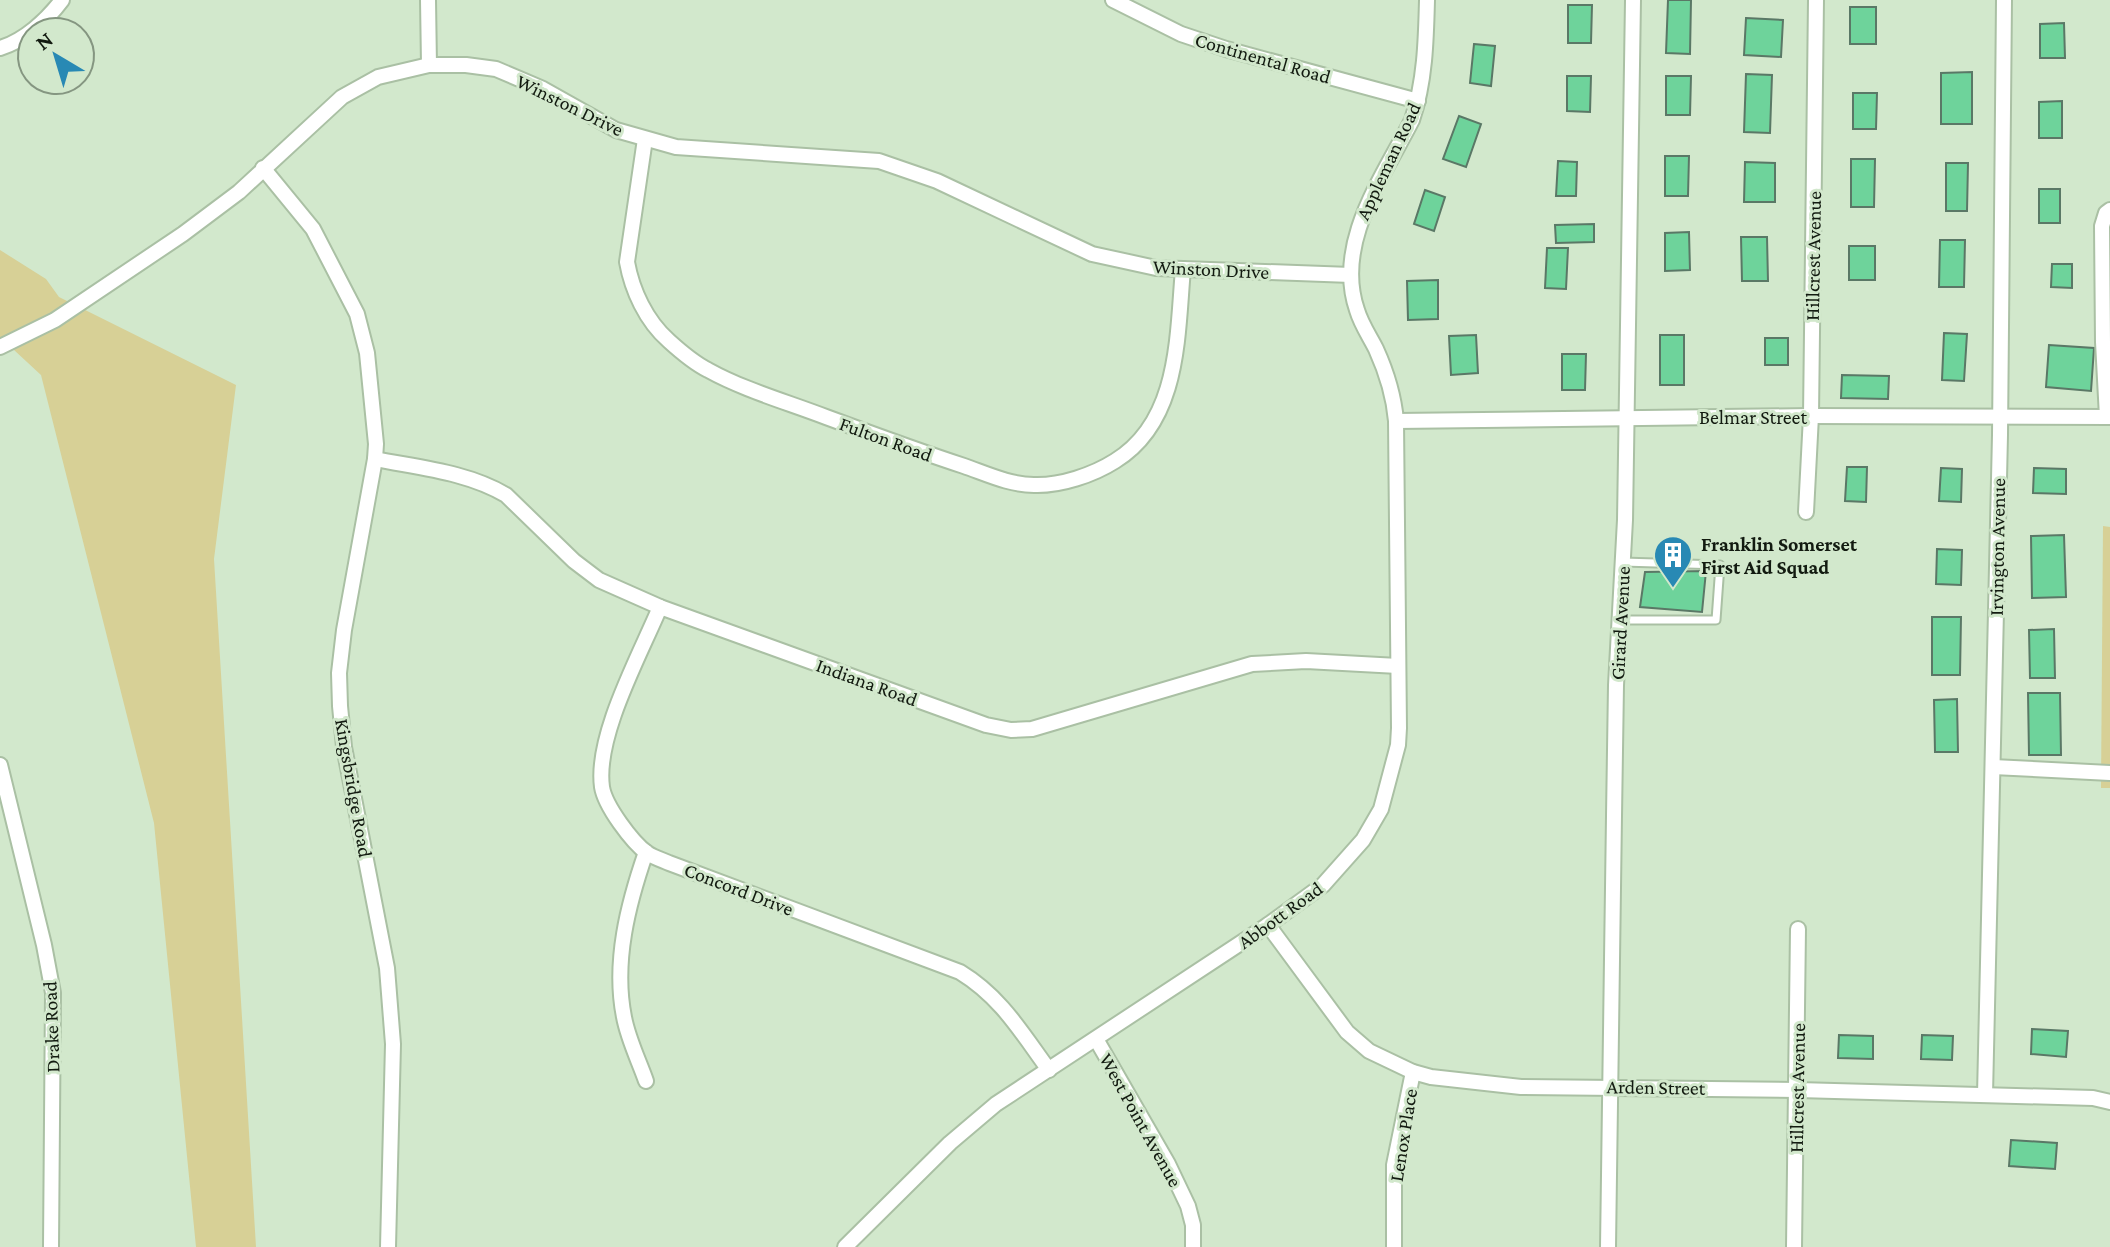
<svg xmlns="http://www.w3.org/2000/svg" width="2110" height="1247" font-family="'Crimson Pro',serif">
<rect width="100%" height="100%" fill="#d2e8cc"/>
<g fill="#d7d096">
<path d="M0,250L46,279L59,297L236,385L214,559L256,1247H196L154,823L41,375L0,337Z"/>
<path d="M2103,526L2110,527V788H2101Z"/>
</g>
<g fill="#6ed39b" stroke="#5a7866" stroke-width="2">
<path d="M1668,0H1691L1690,54L1666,53Z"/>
<path d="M1568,5H1592L1591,43H1568Z"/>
<rect x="1850" y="7" width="26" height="37"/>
<path d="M1746,18L1783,20L1781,57L1744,55Z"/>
<path d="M2064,23L2065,58H2040V24Z"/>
<path d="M1474,44L1495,46L1491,86L1470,83Z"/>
<path d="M1972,72V124H1941V73Z"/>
<path d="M1746,74L1772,75L1770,133L1744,132Z"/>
<path d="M1567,76H1591L1590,112L1567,111Z"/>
<path d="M1666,76H1691L1690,115H1666Z"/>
<path d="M1853,93H1877L1876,129H1853Z"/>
<path d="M2062,101V138H2039V102Z"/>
<path d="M1459,116L1481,124L1466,167L1443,159Z"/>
<path d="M1665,156H1689L1688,196H1665Z"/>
<path d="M1851,159H1875L1874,207H1851Z"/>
<path d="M1558,161L1577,162L1576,196H1556Z"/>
<path d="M1745,162L1775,163V202H1744Z"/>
<path d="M1946,163H1968L1967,211H1946Z"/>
<rect x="2039" y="189" width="21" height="34"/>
<path d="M1425,190L1445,197L1434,231L1414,224Z"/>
<path d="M1594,224V242L1556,243L1555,225Z"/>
<path d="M1689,232L1690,270L1665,271V233Z"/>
<path d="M1741,237H1767L1768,281H1742Z"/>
<path d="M1940,240H1965L1964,287H1939Z"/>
<rect x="1849" y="246" width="26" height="34"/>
<path d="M1547,248H1568L1566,289L1545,288Z"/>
<path d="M2052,264H2072V288L2051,287Z"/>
<path d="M1438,280V319L1408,320L1407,281Z"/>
<path d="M1944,333L1967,334L1964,381L1942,380Z"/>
<path d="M1476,335L1478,373L1451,375L1449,336Z"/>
<rect x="1660" y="335" width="24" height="50"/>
<rect x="1765" y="338" width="23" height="27"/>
<path d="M2049,345L2094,348L2091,391L2046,387Z"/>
<path d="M1562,354H1586L1585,390H1562Z"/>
<path d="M1842,375L1889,376L1888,399L1841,398Z"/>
<path d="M1847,467H1867L1866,502L1845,501Z"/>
<path d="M1941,468L1962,469L1961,502L1939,501Z"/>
<path d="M2034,468L2066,469V494L2033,493Z"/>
<path d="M2064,535L2066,597L2032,598L2031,536Z"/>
<path d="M1937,549L1962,550L1961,585L1936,584Z"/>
<path d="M1706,571L1702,612L1640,607L1645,572Z"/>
<path d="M1932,617H1961L1960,675H1932Z"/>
<path d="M2054,629L2055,678H2030L2029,630Z"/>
<path d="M2028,693H2060L2061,755H2029Z"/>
<path d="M1957,699L1958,752H1935L1934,700Z"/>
<path d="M2032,1029L2068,1031L2066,1057L2031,1054Z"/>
<path d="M1839,1035L1873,1036V1059L1838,1058Z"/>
<path d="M1922,1035L1953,1036L1952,1060L1921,1059Z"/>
<path d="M2011,1140L2057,1143L2055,1169L2009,1166Z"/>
</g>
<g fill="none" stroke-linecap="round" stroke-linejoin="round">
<defs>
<path id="lane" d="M1620,620H1716L1720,565L1623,562"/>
<g id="street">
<path d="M428,0L429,65"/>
<path d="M1113,0L1181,34L1226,49L1418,101"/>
<path d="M0,48C24,41 47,20 62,0"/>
<path d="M645,139L627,262C632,290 646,321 669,341C680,351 694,363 708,370C744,390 787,402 826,417C872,434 918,451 964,466C987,474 1010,485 1034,485C1060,486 1093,475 1115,461C1180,421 1177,336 1183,269"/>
<path d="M263,168L313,229L357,314L367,353L376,444L375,459L344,630L339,673L340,706L344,747L387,968L393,1044L388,1247"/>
<path d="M0,347L55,320L183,234L239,192L342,97L378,77L429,65H466L496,69L543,89L616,130L676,147L879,161L937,181L1092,254L1156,268L1351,275"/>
<path d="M2107,417L2103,342L2102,226L2106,213L2110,210"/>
<path d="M1396,421L1811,416L2110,417"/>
<path d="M375,459C420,468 467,472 506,495L574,561L599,580L660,607L986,725L1011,730L1032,729L1252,664L1306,661L1398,666"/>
<path d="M1806,512L1811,416L1816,0"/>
<path d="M660,607C640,655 595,736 602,787C605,806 632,842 647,853C653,857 662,860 669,863L960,972C1001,997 1021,1032 1049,1070"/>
<path d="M0,765L44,945L53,993L51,1247"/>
<path d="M1993,767L2110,773"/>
<path d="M646,852C628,904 613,962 624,1017C628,1039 639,1061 646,1081"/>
<path d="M1268,925L1347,1032L1369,1051L1413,1072L1431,1077L1521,1087L1798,1090L2093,1098L2110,1102"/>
<path d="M1096,1039L1168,1164L1188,1206L1193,1225V1247"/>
<path d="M1985,1095L2000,435L2004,0"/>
<path d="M845,1247L950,1143L996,1104L1268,925L1323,885L1363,840L1381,809L1398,745L1399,728L1396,421C1394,397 1386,371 1376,349C1370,337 1361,324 1357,310C1334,243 1383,177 1412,120C1425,82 1426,40 1427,0"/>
<path d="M1394,1247V1165L1413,1072"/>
<path d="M1608,1247L1614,816L1616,685L1625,520L1633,0"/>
<path d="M1794,1247L1798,929"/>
</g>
</defs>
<use href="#lane" stroke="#aac0a4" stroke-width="11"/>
<use href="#street" stroke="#aac0a4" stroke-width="18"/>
<use href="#lane" stroke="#fff" stroke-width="7"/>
<use href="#street" stroke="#fff" stroke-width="14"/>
</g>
<defs>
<symbol id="building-pin" viewBox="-11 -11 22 30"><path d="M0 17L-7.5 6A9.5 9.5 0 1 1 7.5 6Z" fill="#2889b4" stroke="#d2e8cc"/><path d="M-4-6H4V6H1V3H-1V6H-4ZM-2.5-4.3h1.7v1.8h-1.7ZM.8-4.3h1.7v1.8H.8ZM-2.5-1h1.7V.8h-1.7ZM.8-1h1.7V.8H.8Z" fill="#fff"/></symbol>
</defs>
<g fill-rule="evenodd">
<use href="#building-pin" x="1651" y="533" width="44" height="60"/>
</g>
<g text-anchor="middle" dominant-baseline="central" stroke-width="6" stroke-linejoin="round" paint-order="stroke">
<g font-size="20" fill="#121a10" stroke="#d2e8cc">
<text transform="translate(1263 58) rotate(16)">Continental Road</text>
<text transform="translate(570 105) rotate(26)">Winston Drive</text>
<text transform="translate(1388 161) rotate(-65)">Appleman Road</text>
<text transform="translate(1813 256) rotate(-89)">Hillcrest Avenue</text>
<text transform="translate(1211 269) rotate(3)">Winston Drive</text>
<text x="1753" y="417">Belmar Street</text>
<text transform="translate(886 439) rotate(20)">Fulton Road</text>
<text transform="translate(1997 547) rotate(-89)">Irvington Avenue</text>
<text transform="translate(1620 623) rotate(-87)">Girard Avenue</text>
<text transform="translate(867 682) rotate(20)">Indiana Road</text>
<text transform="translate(354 788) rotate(80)">Kingsbridge Road</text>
<text transform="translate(739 889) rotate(21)">Concord Drive</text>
<text transform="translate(1280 915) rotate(-36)">Abbott Road</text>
<text transform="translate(51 1027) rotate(-92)">Drake Road</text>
<text transform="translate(1656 1087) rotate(1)">Arden Street</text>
<text transform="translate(1797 1088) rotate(-89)">Hillcrest Avenue</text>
<text transform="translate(1141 1120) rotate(61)">West Point Avenue</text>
<text transform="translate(1403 1135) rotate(-81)">Lenox Place</text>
</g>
<g font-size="20" font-weight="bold" fill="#121a10" stroke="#d2e8cc" text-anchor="start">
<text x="1701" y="544">Franklin Somerset<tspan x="1701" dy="23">First Aid Squad</tspan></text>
</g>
</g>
<g transform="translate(56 56) rotate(322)"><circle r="38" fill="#d2e8cc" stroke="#859681" stroke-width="2"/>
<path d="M0-6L14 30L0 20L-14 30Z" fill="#2889b4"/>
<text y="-12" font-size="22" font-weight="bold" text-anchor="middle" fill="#121a10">N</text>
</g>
</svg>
